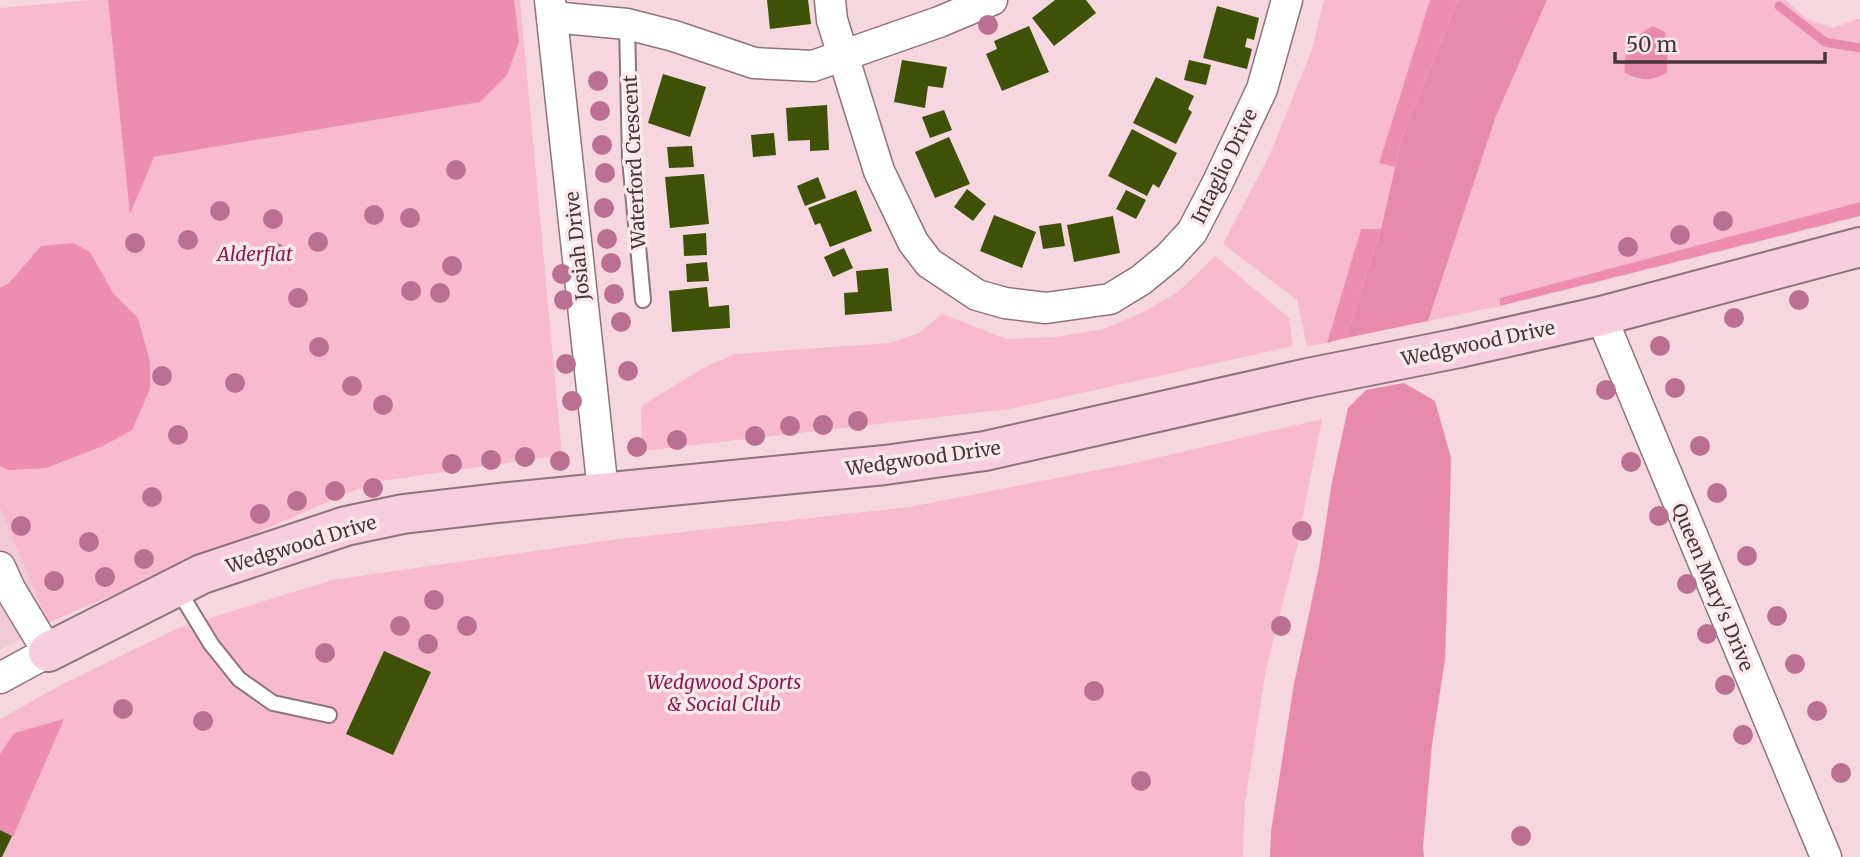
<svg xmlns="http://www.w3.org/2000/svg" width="1860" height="857" font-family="Merriweather,serif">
<rect width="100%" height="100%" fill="#f6d7e0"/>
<path fill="#f1cad7" d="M0,508L48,623L0,650Z"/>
<g fill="#f8bace" fill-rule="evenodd">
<path d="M92,0H520L562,455L374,482L48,623L0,508V8Z"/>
<path d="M1324,0H1430L1379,163L1395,167L1381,229H1361L1327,343L1307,346L1297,300L1223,244L1270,154L1312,49Z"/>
<path d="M1547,0H1786L1806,19L1833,28L1860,18V202L1500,298V306L1428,321L1496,116ZM1665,32L1668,46V63L1640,80L1625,73Z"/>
<path d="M1215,256L1289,318L1293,346L1009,409L642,451L641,406L705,367L735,354L890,343L919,333L942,314L1007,339L1056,337L1104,329L1145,311L1178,292Z"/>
<path d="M1322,419L1296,551L1266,669L1245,802L1243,857H0V830L13,837L63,720L14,733L0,754V719L59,686L178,628L332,580L611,540L909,507L1139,462Z"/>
</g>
<g fill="#ed8eb0">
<path d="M108,0H514L519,42L507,75L480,102L154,157L130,214Z"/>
<path d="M1430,0H1458L1402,137L1395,167L1379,163Z"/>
<path d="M1860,202V216L1500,306V298Z"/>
<path d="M1361,229H1381L1346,338L1327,343Z"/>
<path d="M73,243L90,252L113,293L138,318L150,362V389L132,430L103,446L46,468L8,470L0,466V288L9,283L41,246Z"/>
<path d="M64,719L13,837L0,830V754L14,733Z"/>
</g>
<g fill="#e88aab">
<path d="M1458,0H1547L1496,116L1428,321L1346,338L1381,229L1402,137Z"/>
<path d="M1653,26L1665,32L1668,46L1667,72C1652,82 1641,81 1625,73C1622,51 1634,36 1653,26Z"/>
<path d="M1404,383L1435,401L1451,458L1450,502L1445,659L1432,744L1423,847L1424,857H1270L1271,831L1294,684L1319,567L1332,482L1348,408L1366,390Z"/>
</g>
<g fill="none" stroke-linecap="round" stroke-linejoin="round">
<path stroke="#e88aab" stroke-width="9" d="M1779,6L1825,42L1860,48"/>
</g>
<g fill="#3f5106">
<path d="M767,0H808L811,24L770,29Z"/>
<path d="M1055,0H1086L1096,13L1054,46L1032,18Z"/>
<path d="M1217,6L1259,18L1254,40L1247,38L1245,47L1252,49L1247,69L1203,58Z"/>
<path d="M1029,26L1049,72L1002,91L986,54L997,49L994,41Z"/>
<path d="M902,60L947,67L943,88L928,86L925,108L894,102Z"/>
<path d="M1189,60L1211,65L1206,85L1184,80Z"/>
<path d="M663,74L706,87L690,137L648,123Z"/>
<path d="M1156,77L1194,96L1188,109L1192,112L1176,144L1133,123Z"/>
<path d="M827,105L829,150L810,151V140L788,141L786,108Z"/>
<path d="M944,110L952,130L930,138L922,117Z"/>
<path d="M1132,129L1177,153L1159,188L1153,184L1147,196L1108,176Z"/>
<path d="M774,133L776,155L753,157L751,135Z"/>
<path d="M949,137L970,184L935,198L915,152Z"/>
<path d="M692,146L694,167L669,168L667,147Z"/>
<path d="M704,174L709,224L670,228L665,177Z"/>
<path d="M818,177L826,198L805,206L797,186Z"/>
<path d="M967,189L986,204L973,221L954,207Z"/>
<path d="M856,190L872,231L830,247L820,223L815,225L808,208Z"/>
<path d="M1126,190L1146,200L1136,219L1116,209Z"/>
<path d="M994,215L1036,232L1022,268L980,251Z"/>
<path d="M1113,216L1120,253L1074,262L1067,225Z"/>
<path d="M1061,223L1065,246L1043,249L1039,226Z"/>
<path d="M706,233L707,255L684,256L683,235Z"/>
<path d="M844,248L853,268L833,277L824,257Z"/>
<path d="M707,262L709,281L687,282L686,264Z"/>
<path d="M888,268L892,311L845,315L844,293L858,292L856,271Z"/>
<path d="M707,287L709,307L729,305L730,328L672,332L669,291Z"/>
<path d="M384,651L431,672L393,755L346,734Z"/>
<path d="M0,830L12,836L2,857H0Z"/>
</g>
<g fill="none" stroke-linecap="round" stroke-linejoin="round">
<defs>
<g id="lane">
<path d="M627,24L630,159L643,300"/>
<path d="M177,588L211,644L239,679L273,703L329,715"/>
</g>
<g id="street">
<path d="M550,0L603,491"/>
<path d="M830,0L832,20L879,171L913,242L929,263L977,295L1005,303L1046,308L1110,299L1141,280L1169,257L1192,232L1218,182L1262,89L1287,0"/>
<path d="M552,17L627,24L674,36L754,63L813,66L939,22L992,0"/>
<path d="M1601,316L1826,857"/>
<path d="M0,567L10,589L48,652L0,678"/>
</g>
<path id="secondary" d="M48,652L202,574L346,526L403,514L498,503L885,465L985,451L1308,378L1459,348L1601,316L1860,247"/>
</defs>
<use href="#lane" stroke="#8f737c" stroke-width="18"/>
<use href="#street" stroke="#8f737c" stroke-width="33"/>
<use href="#secondary" stroke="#8f737c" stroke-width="42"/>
<use href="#lane" stroke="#fff" stroke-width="14"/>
<use href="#street" stroke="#fff" stroke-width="30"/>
<use href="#secondary" stroke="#f6cedf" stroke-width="38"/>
</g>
<g fill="#bb7091">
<circle cx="988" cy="25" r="10"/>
<circle cx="598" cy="81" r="10"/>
<circle cx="600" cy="111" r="10"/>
<circle cx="602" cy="145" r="10"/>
<circle cx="456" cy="170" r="10"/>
<circle cx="605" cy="173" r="10"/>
<circle cx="604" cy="208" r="10"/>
<circle cx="220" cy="211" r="10"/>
<circle cx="374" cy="215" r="10"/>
<circle cx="410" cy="218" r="10"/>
<circle cx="273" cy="219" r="10"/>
<circle cx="1723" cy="221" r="10"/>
<circle cx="1680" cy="235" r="10"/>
<circle cx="607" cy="239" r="10"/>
<circle cx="188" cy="240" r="10"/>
<circle cx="318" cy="242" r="10"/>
<circle cx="135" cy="243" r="10"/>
<circle cx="1628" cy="247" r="10"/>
<circle cx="276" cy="253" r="10"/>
<circle cx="611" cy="263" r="10"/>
<circle cx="452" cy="266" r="10"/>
<circle cx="562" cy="274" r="10"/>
<circle cx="411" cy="291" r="10"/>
<circle cx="440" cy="293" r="10"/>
<circle cx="614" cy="294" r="10"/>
<circle cx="298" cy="298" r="10"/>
<circle cx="564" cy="300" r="10"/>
<circle cx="1799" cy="300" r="10"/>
<circle cx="1734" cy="318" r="10"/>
<circle cx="621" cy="322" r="10"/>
<circle cx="1660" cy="346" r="10"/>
<circle cx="319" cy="347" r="10"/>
<circle cx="566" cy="364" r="10"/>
<circle cx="628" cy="371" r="10"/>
<circle cx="162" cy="376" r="10"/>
<circle cx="235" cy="383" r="10"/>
<circle cx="352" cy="386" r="10"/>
<circle cx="1675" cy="388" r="10"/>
<circle cx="1606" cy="390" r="10"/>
<circle cx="572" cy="401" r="10"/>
<circle cx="383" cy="405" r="10"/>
<circle cx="858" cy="421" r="10"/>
<circle cx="823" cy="425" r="10"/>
<circle cx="790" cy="426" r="10"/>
<circle cx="178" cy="435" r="10"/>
<circle cx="755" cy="436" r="10"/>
<circle cx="677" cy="440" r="10"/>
<circle cx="1700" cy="446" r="10"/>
<circle cx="637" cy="447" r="10"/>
<circle cx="525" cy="457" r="10"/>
<circle cx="491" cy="460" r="10"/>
<circle cx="560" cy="461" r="10"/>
<circle cx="1631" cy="462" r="10"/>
<circle cx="452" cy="464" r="10"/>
<circle cx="373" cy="488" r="10"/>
<circle cx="335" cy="491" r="10"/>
<circle cx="1717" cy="493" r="10"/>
<circle cx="152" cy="497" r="10"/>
<circle cx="297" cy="501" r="10"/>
<circle cx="260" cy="514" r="10"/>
<circle cx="1659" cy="516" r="10"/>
<circle cx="21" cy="526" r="10"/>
<circle cx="1302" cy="531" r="10"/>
<circle cx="89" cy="542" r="10"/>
<circle cx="1747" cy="556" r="10"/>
<circle cx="144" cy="559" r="10"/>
<circle cx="105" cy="577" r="10"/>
<circle cx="54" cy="581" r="10"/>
<circle cx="1687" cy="584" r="10"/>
<circle cx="434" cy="600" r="10"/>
<circle cx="1777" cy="616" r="10"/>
<circle cx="400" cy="626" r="10"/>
<circle cx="467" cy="626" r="10"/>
<circle cx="1281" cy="626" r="10"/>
<circle cx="1707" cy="634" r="10"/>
<circle cx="428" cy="644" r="10"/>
<circle cx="325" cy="653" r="10"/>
<circle cx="1795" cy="664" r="10"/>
<circle cx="1725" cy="685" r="10"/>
<circle cx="1094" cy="691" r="10"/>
<circle cx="123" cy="709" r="10"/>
<circle cx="1817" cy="711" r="10"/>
<circle cx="203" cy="721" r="10"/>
<circle cx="1743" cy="735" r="10"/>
<circle cx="1841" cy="773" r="10"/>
<circle cx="1141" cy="781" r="10"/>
<circle cx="1521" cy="836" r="10"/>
</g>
<g text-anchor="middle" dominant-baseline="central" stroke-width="7" stroke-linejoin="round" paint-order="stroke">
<g font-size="19" fill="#45383c" stroke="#fbe8ed">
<text transform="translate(634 162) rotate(-93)">Waterford Crescent</text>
<text transform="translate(1224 166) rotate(-64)">Intaglio Drive</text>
<text transform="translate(577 246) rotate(-96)">Josiah Drive</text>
<text transform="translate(1478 343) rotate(-12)">Wedgwood Drive</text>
<text transform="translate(923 458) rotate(-8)">Wedgwood Drive</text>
<text transform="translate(301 544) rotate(-17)">Wedgwood Drive</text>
<text transform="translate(1713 587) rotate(67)">Queen Mary's Drive</text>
</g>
<g font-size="19" font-style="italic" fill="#8a1c50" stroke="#fbe8ed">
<text x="255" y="254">Alderflat</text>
<text x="724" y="682">Wedgwood Sports<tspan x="724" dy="22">&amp; Social Club</tspan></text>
</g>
</g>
<path d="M1615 52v10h210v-10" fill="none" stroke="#45383c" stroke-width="3.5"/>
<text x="1626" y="52" font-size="21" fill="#45383c" stroke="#fbe8ed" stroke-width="5" paint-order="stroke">50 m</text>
</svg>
